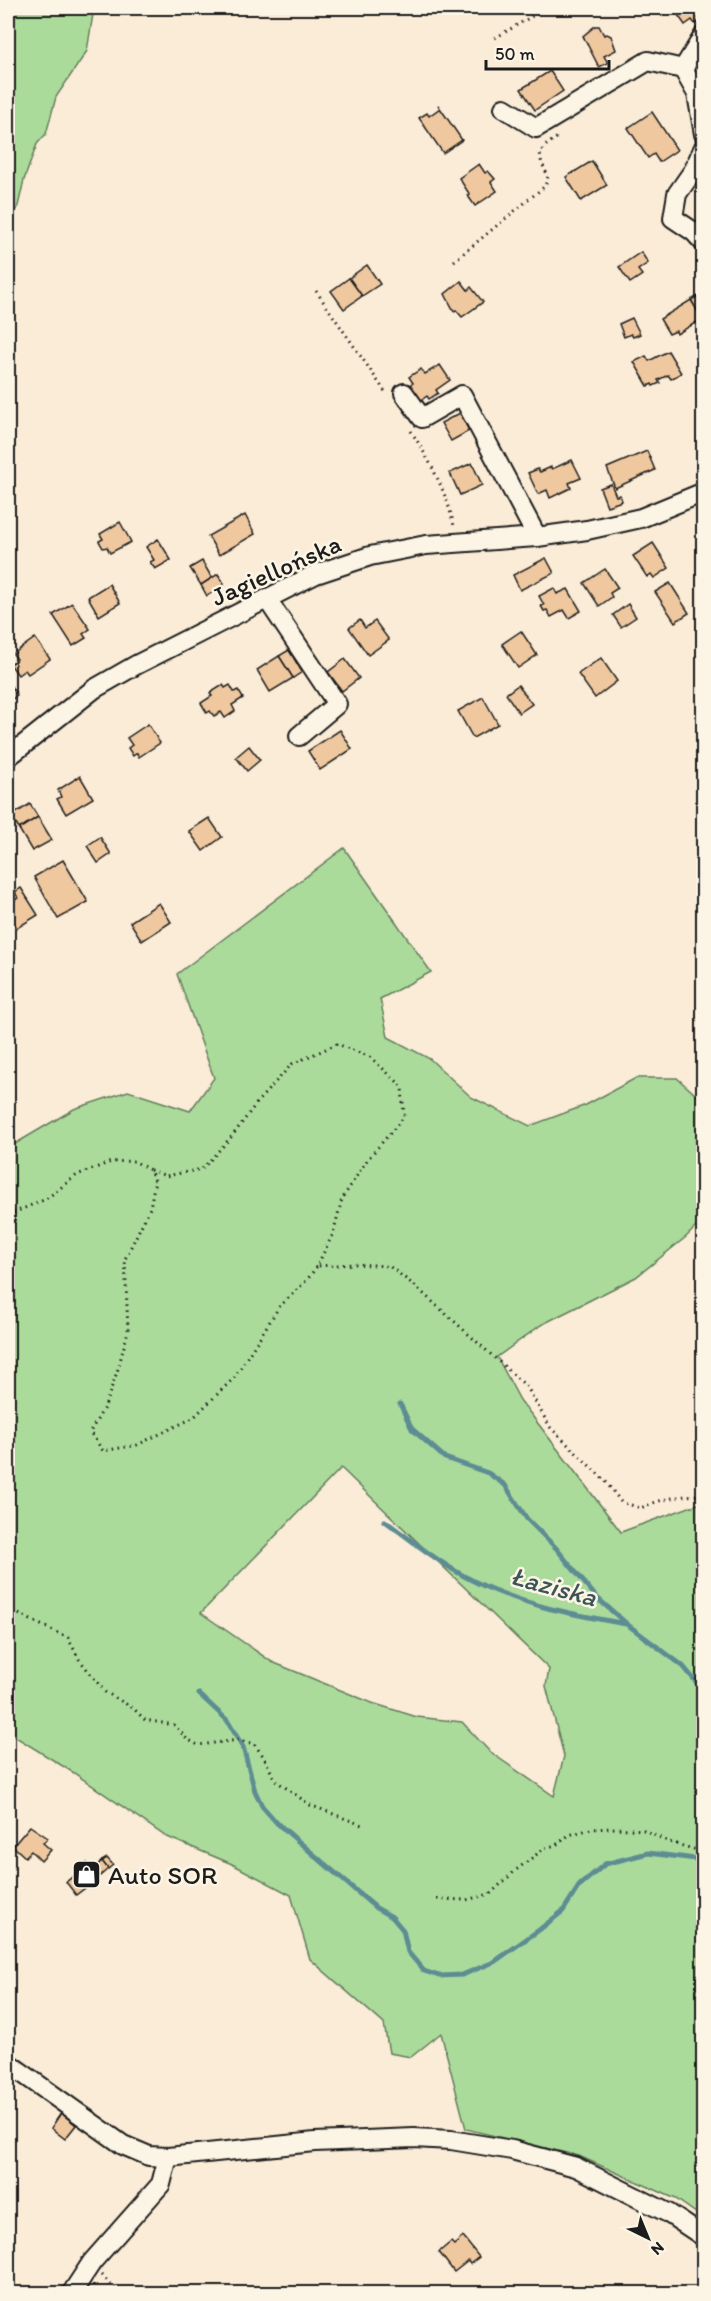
<svg xmlns="http://www.w3.org/2000/svg" width="711" height="2301" font-family="Itim,sans-serif">
<rect width="100%" height="100%" fill="#faecd7"/>
<filter id="ink" filterUnits="userSpaceOnUse"><feTurbulence type="fractalNoise" baseFrequency=".0167" numOctaves="2"/><feDisplacementMap in="SourceGraphic" scale="12" xChannelSelector="R" yChannelSelector="G"/><feConvolveMatrix kernelMatrix="1 2 1 2 8 2 1 2 1" color-interpolation-filters="sRGB"/></filter>
<g filter="url(#ink)">
<g fill="#abdb9b" stroke="#647c5c" stroke-width="1.5" fill-rule="evenodd">
<path d="M8,8H94L87,51L56,97L46,134L37,144L24,180L18,206L8,227Z"/>
<path d="M344,848L431,972L380,999L388,1037L430,1059L471,1097L530,1126L586,1105L636,1078H677L703,1101V1220L686,1237L636,1277L541,1325L497,1357L520,1400L621,1532L703,1502V2218L676,2199L579,2156L466,2129L441,2033L411,2057L389,2053L384,2024L310,1959L291,1895L232,1864L165,1836L74,1773L11,1734L8,1735V1148L74,1109L128,1091L190,1111L214,1078L177,974ZM341,1468L549,1669L546,1686L564,1756L554,1796L490,1752L462,1722L417,1717L372,1703L272,1662L201,1613Z"/>
</g>
<g fill="none" stroke-linecap="round" stroke-linejoin="round">
<g stroke="#5d8d93" stroke-width="5">
<path d="M400,1404L412,1429L445,1458L488,1473L505,1485L527,1519L556,1548L596,1597L628,1625L683,1666L697,1683L704,1695"/>
<path d="M385,1521C410,1539 436,1561 464,1576C515,1604 570,1614 626,1624"/>
<path d="M199,1694L227,1720L243,1747L255,1791L262,1806L277,1823L376,1908L392,1917L403,1930L408,1952L424,1971L439,1976L462,1975L494,1962L539,1930L563,1911L579,1886L605,1864L648,1853L704,1860"/>
</g>
</g>
<g fill="#f0c89f" stroke="#1c1c1c" stroke-width="1.5">
<path d="M673,8H703L704,18L695,24L692,20L685,25Z"/>
<path d="M595,26H599L604,35L607,34L611,36L616,50L604,56L608,63L599,67L583,36Z"/>
<path d="M550,71L563,91L535,110L521,89Z"/>
<path d="M438,105L462,140L443,153L419,118L427,113L429,116L440,108Z"/>
<path d="M652,112L677,150L659,162L654,154L648,158L628,128Z"/>
<path d="M592,161L607,185L581,201L566,177Z"/>
<path d="M479,164L485,173L488,171L495,179L491,182L497,191L475,206L468,196L470,195L459,178Z"/>
<path d="M641,252L648,263L638,270L642,275L630,283L619,267Z"/>
<path d="M367,265L380,284L362,296L349,278Z"/>
<path d="M349,278L362,296L344,309L331,291Z"/>
<path d="M461,281L468,290L471,287L483,302L462,317L456,310L454,311L445,294Z"/>
<path d="M704,293V319H702L691,300Z"/>
<path d="M691,300L702,319L677,334L676,331L669,334L660,319Z"/>
<path d="M632,318L640,334L633,337L631,334L624,337L619,324Z"/>
<path d="M668,351L681,373L671,379L668,375L658,380L660,383L653,386L652,384L648,386L634,362L646,356L649,361Z"/>
<path d="M440,365L450,380L436,390L438,393L429,399L427,396L420,401L409,385L413,383L409,377L421,369L425,374Z"/>
<path d="M460,413L469,431L451,441L441,423Z"/>
<path d="M647,451L655,470L615,488L607,468Z"/>
<path d="M572,460L581,478L569,483L571,488L550,498L547,490L538,494L528,473L538,469L540,472L551,467L552,469Z"/>
<path d="M472,463L482,485L460,495L450,473Z"/>
<path d="M611,484L616,496L620,495L622,501L607,506L600,488Z"/>
<path d="M245,515L255,534L219,555L208,536Z"/>
<path d="M120,522L131,542L110,553L107,547L103,548L99,541L103,539L100,534Z"/>
<path d="M158,539L171,560L155,569L150,562L154,560L146,547Z"/>
<path d="M653,543L669,568L654,578L651,574L647,577L633,556Z"/>
<path d="M546,558L554,573L520,590L513,575Z"/>
<path d="M202,561L212,578L201,585L190,568Z"/>
<path d="M605,569L618,588L610,593L612,597L599,606L584,583Z"/>
<path d="M218,574L224,584L207,596L201,585Z"/>
<path d="M670,583L689,613L675,622L655,592Z"/>
<path d="M109,584L120,603L99,616L88,597Z"/>
<path d="M554,588L557,594L568,589L581,611L569,618L564,610L551,617L547,610L544,611L541,606L544,605L539,596Z"/>
<path d="M72,603L90,629L83,634L86,638L73,646L53,615Z"/>
<path d="M628,604L636,617L621,627L613,615Z"/>
<path d="M360,620L365,628L375,621L389,640L368,655L349,628Z"/>
<path d="M521,631L537,655L518,668L502,644Z"/>
<path d="M35,638L50,659L28,674L25,670L18,675L10,664L17,659L13,654Z"/>
<path d="M289,650L302,672L293,678L279,656Z"/>
<path d="M279,656L293,678L270,692L257,670Z"/>
<path d="M601,658L617,681L595,698L578,674Z"/>
<path d="M345,659L359,678L342,691L328,672Z"/>
<path d="M8,682L17,695L8,703Z"/>
<path d="M223,685L225,688L230,685L234,692L238,690L243,698L232,705L235,711L225,718L221,712L214,716L210,711L207,713L201,703L212,696L210,693Z"/>
<path d="M518,685L532,704L519,713L506,694Z"/>
<path d="M483,697L498,724L473,738L458,711Z"/>
<path d="M148,724L160,743L139,757L137,753L133,756L128,748L132,745L127,738Z"/>
<path d="M340,730L352,749L320,770L308,751Z"/>
<path d="M249,746L260,760L247,771L236,757Z"/>
<path d="M80,776L93,798L66,814L57,799L61,797L58,790Z"/>
<path d="M30,804L38,817L19,829L11,816Z"/>
<path d="M38,817L52,840L32,851L19,829Z"/>
<path d="M209,818L222,837L203,851L189,831Z"/>
<path d="M100,837L111,854L98,863L87,846Z"/>
<path d="M63,860L88,902L58,919L34,877Z"/>
<path d="M21,888L38,915L17,928L8,912V904L18,898L15,892Z"/>
<path d="M159,903L171,922L142,941L130,922Z"/>
<path d="M30,1826L48,1838L43,1843L51,1850L41,1861L31,1851L25,1857L13,1846Z"/>
<path d="M107,1858L113,1865L108,1869L102,1861Z"/>
<path d="M102,1861L108,1869L100,1876L94,1868Z"/>
<path d="M87,1863L97,1878L87,1886L76,1873Z"/>
<path d="M75,1875L85,1888L76,1895L66,1882Z"/>
<path d="M61,2113L76,2125L65,2139L51,2128Z"/>
<path d="M463,2237L479,2257L470,2264L468,2261L454,2272L439,2252L451,2242L454,2245Z"/>
</g>
<g fill="none" stroke-linecap="round" stroke-linejoin="round">
<defs>
<g id="minor">
<path d="M704,35L683,69L697,94L704,134"/>
<path d="M504,108L536,128L648,61L683,69"/>
<path d="M704,147L693,171L677,194L673,218L694,232L704,243"/>
<path d="M404,393L422,418L462,395L537,537"/>
<path d="M267,599L337,704L299,736"/>
<path d="M8,757L94,689L136,665L316,574L370,556L426,545L537,537L587,530L641,518L704,492"/>
<path d="M8,2063L123,2145L149,2156L168,2157L315,2142L414,2138L451,2140L512,2150L576,2167L668,2213L704,2237"/>
<path d="M71,2294L92,2262L161,2184L168,2157"/>
</g>
</defs>
<use href="#minor" stroke="#1c1c1c" stroke-width="22"/>
<g stroke="#1c1c1c" stroke-width="3" stroke-dasharray="1.5 4.5" stroke-linecap="butt">
<path d="M495,38L546,8"/>
<path d="M454,261L545,186L548,176C537,154 536,151 558,137"/>
<path d="M316,291L386,393"/>
<path d="M411,431C430,461 446,491 454,526"/>
<path d="M150,1170L166,1176L202,1169L233,1135L259,1100L292,1064L337,1044L370,1057L402,1086L404,1117L367,1160L342,1199L333,1234L317,1266L356,1264L389,1266L415,1286L527,1387L550,1427L606,1482L621,1502L641,1508C659,1499 683,1495 704,1495"/>
<path d="M8,1215L46,1199L77,1175L111,1162L134,1161L150,1170L155,1181L150,1208L125,1259L128,1331L118,1369L105,1406L90,1432L103,1451L137,1445L193,1418L234,1378L279,1307L307,1280L317,1266"/>
<path d="M8,1609L68,1638L79,1659L105,1692L133,1708L145,1720L174,1725L187,1739L198,1745L239,1740L254,1744L264,1757L275,1780L310,1805L362,1825"/>
<path d="M437,1899L466,1900L490,1894L516,1870L545,1848L556,1845L569,1835L591,1829L616,1828L644,1830L669,1842L704,1852"/>
<path d="M102,2275L119,2294"/>
</g>
<use href="#minor" stroke="#fcf5e5" stroke-width="18"/>
</g>
</g>
<defs>
<symbol id="shop-square" viewBox="-11 -11 22 22"><rect x="-9" y="-9" width="18" height="18" rx="4" fill="#1c1c1c" stroke="#fcf5e5"/><path d="M-5-2.5h2.3a2.7 3.5 0 0 1 5.4 0H5L5.5 6h-11ZM-1.5-2.5h3a1.5 2.3 0 0 0-3 0Z" fill="#fff"/></symbol>
</defs>
<g fill-rule="evenodd">
<use href="#shop-square" x="70" y="1858" width="33" height="33"/>
</g>
<g text-anchor="middle" dominant-baseline="central" stroke-width="5" stroke-linejoin="round" paint-order="stroke">
<g font-size="26" fill="#1c1c1c" stroke="#fcf5e5">
<text transform="translate(276 570) rotate(-24)">Jagiellońska</text>
</g>
<g font-size="26" fill="#1c1c1c" stroke="#fcf5e5" text-anchor="start">
<text x="108" y="1875">Auto SOR</text>
</g>
<g font-size="27" font-style="italic" fill="#3c5557" stroke="#fcf5e5">
<text transform="translate(554 1586) rotate(15)">Łaziska</text>
</g>
</g>
<rect width="711" height="2301" fill="none" stroke="#fcf5e5" stroke-width="30"/>
<rect x="15" y="15" width="681" height="2271" fill="none" stroke="#1c1c1c" stroke-width="2" filter="url(#ink)"/>
<g transform="translate(648 2238) rotate(137)" stroke="#fcf5e5" stroke-width="4.5" paint-order="stroke">
<path d="M0-4.5L10 22L0 15L-10 22Z" fill="#1c1c1c"/>
<text y="-9" font-size="16" font-weight="bold" text-anchor="middle" fill="#1c1c1c">N</text>
</g>
<path d="M486 60v9h123v-9" fill="none" stroke="#1c1c1c" stroke-width="3"/>
<text x="495" y="60" font-size="18" fill="#1c1c1c" stroke="#fcf5e5" stroke-width="4.5" paint-order="stroke">50 m</text>
</svg>
